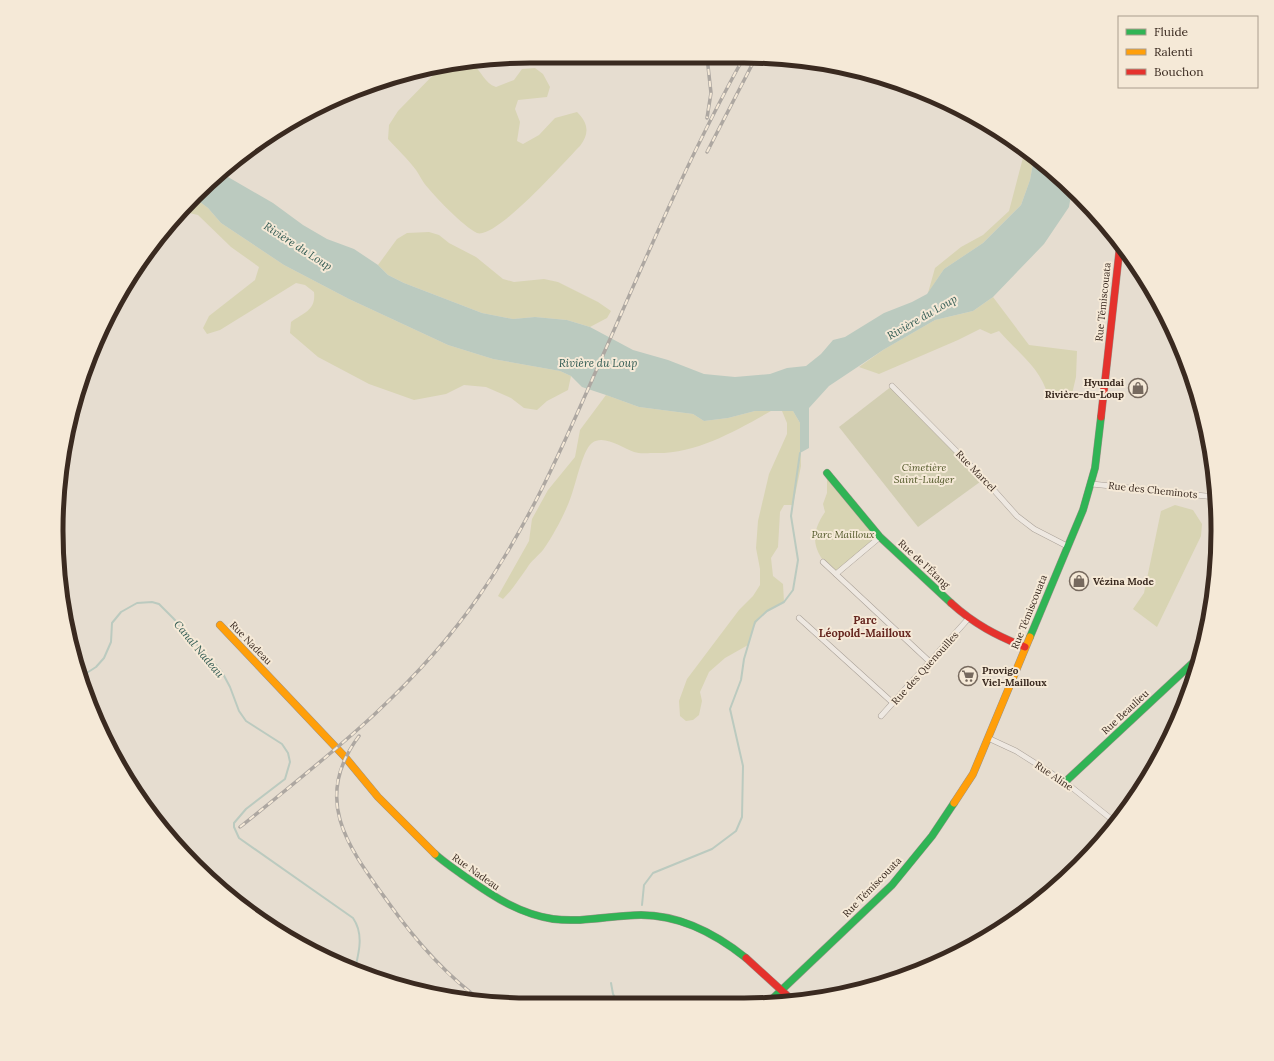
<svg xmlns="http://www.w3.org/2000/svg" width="1274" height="1061" font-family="Lora,serif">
<rect width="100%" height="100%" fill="#e6ddd0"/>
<g fill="#d8d4b3">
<path d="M472,64C482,71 484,83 496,87L514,80L522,69L535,68L543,74L550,87L547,97L518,100L515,109L520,122L517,141L523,144L539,135L555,118L577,112C588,123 590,133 580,146C566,160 496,240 477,233C464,227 433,195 424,183C421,179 419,174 416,170C408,159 397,149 388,139L389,125L398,111L440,68Z"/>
<path d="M1025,150L1034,158L1030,180L1021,205L983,243L944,269L928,293L935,268L961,247L983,235L1009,211Z"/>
<path d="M196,199L208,208L221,223L284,265L349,299L448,345L493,359L560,371L571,376L568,390L547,401L537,410L524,408L511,398L486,387L464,385L446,394L414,400L369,384L318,357L290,333L291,322C305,312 316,310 314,292L305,285L296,283L220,330L207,334L203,328L209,316L255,280L259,267L231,247L198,215L185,212Z"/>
<path d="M429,232L439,235L449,243L476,257L503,279L514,282L544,279L558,282L598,302L611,311L607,318L590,327L567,320L535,317L513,319L482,313L404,283L388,275L378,265L397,239L407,233Z"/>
<path d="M993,297L1029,345L1077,351L1076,377L1072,394L1059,399L1048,396C1041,368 1017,352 999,331L991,334L980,329L958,340L879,374L859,367L883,350L935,320L973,311Z"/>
<path d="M606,395L639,407L693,414L704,421L728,418L755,411H771C735,431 695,455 652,453C647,453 640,454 634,452C622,448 604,434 592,443C582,450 575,489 569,502C563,517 553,536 543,550C538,556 531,561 527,568C519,579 513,589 503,599L498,596L529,541L532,519L548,490L575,457L580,430Z"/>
<path d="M782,411H793L800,423L801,466L793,505H784L780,512L778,547L771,558L773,576L783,584L784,602C761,614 754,619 748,645L725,658L709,672L700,692L702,701L699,715L693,720L686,721L680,716L679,701L687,679L739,610L753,596L760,585V569L756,548L758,521L769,474L787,434V423Z"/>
<path d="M827,473L880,537L836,574C815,555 807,538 825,512L823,504L827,493Z"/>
<path d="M1175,505L1193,510L1202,524L1201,536L1157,627L1133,609L1144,593L1161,511Z"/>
</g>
<path fill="#d2ceb2" d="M892,386L984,479L918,527L839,427Z"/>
<path fill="#bbcabf" d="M1034,158L1072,189L1069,207L1044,244L993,297L973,311L935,320L883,350L829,386L809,408V448L800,453V423L793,411H755L728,418L704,421L693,414L639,407L606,395L582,387L571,376L560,371L493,359L448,345L349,299L284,265L221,223L208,208L196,199L222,171L228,177L273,203L303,225L327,239L354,249L378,265L388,275L404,283L482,313L513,319L535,317L567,320L590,327L633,350L668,360L704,374L735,377L770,374L787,368L806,366L821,354L833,340L845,337L884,313L912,302L927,294L944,269L983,243L1021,205L1030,180Z"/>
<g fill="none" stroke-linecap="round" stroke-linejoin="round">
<g stroke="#bbcabf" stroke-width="2">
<path d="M82,676L96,667L104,658L111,642L112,623L121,612L137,603L152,602L159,604L173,618L222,672L230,687L239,711L246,721L282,744L288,753L290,762L285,779L246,809L234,823V827L239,838L353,918C364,934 359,952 355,969"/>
<path d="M642,905L644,885L653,873L712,849L736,831L742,817L743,766L730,709L741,680L744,659L755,622L767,611L784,602L793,590L798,560L791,516L800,453"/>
<path d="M611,983L613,994L619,1004"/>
</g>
<defs>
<g id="street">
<path d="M892,386L984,479L1017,516L1034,529L1067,546"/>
<path d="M1092,484L1215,497"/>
<path d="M823,562L930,662"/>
<path d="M836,574L880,537"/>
<path d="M799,618L893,703"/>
<path d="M881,716L968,619"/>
<path d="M988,738L1016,751L1065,782L1115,822"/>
</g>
<g id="fast">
<path d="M827,473L880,537L951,603"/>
<path d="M1030,637L1083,510L1095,468L1101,417"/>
<path d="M1065,782L1199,657"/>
<path d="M435,854C445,863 456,870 467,878C494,897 520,914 553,919C583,923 612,915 641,915C681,915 716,934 746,958"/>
<path d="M769,1002L892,885L932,836L954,803"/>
</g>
<g id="slow">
<path d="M220,625L345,757L378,797L435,854"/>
<path d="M954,803L973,774L1030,637"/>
</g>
<g id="jam">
<path d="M1101,417L1120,245"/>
<path d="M951,603C974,624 997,636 1025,647"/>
<path d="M746,958L792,1000"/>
</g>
</defs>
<use href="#street" stroke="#aba299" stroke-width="6"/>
<use href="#fast" stroke="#9b9288" stroke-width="8"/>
<use href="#slow" stroke="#9b9288" stroke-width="8"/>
<use href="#jam" stroke="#9b9288" stroke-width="8"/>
<use href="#street" stroke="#eee8e1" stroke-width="5"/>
<use href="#fast" stroke="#30b455" stroke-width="7"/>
<use href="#slow" stroke="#ff9f0a" stroke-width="7"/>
<use href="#jam" stroke="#e5322d" stroke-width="7"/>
<defs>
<g id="rail">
<path d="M707,57L711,93L707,118"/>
<path d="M707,152L756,57"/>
<path d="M359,736C311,800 349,848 388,902C415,940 444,974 482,1001"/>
<path d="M240,827C327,757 415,689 479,596C526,529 559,455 592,380C640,272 686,161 744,57"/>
</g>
</defs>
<use href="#rail" stroke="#ada7a1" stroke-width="3.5"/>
<use href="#rail" stroke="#f5e9d7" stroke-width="2" stroke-dasharray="6" stroke-linecap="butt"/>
</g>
<defs>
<symbol id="shop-ring" viewBox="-11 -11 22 22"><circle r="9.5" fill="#f5e9d7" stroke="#76695e" stroke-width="1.5"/><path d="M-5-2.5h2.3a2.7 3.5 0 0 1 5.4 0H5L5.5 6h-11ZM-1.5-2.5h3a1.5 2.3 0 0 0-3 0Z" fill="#76695e"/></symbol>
<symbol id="supermarket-ring" viewBox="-11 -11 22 22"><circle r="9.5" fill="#f5e9d7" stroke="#76695e" stroke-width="1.5"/><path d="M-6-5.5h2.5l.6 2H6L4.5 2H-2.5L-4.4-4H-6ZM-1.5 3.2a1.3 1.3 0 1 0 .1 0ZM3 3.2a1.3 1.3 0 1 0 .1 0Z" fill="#76695e"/></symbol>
</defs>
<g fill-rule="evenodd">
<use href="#shop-ring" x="1127" y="377" width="22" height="22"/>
<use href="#shop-ring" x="1068" y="570" width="22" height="22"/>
<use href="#supermarket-ring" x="957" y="665" width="22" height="22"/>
</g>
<g text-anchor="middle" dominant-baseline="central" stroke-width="4" stroke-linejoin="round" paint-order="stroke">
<g font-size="10" fill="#3a2a20" stroke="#f5e9d7">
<text transform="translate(1103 302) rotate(-84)">Rue Témiscouata</text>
<text transform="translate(976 471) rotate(46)">Rue Marcel</text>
<text transform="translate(1153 490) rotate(6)">Rue des Cheminots</text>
<text transform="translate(924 564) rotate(43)">Rue de l'Étang</text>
<text transform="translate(1029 612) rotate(-68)">Rue Témiscouata</text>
<text transform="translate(251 643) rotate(46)">Rue Nadeau</text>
<text transform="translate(925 668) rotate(-48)">Rue des Quenouilles</text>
<text transform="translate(1125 712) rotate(-43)">Rue Beaulieu</text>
<text transform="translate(1054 776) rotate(34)">Rue Aline</text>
<text transform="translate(476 872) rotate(35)">Rue Nadeau</text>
<text transform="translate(872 887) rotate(-46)">Rue Témiscouata</text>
</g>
<g font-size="10" font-weight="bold" fill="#3a2a20" stroke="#f5e9d7" text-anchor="start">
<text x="1124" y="382" text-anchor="end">Hyundai<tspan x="1124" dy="12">Rivière-du-Loup</tspan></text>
<text x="1093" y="581">Vézina Mode</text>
<text x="982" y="670">Provigo<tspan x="982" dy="12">Viel-Mailloux</tspan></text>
</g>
<g font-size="10" font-style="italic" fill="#505627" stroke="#f5e9d7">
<text x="924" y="467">Cimetière<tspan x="924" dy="12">Saint-Ludger</tspan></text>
<text x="843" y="534">Parc Mailloux</text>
</g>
<g font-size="11" font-style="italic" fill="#305a52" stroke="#f5e9d7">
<text transform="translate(298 246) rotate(33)">Rivière du Loup</text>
<text transform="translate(922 317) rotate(-30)">Rivière du Loup</text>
<text x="598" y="363">Rivière du Loup</text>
<text transform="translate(199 649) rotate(50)">Canal Nadeau</text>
</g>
<g font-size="11" font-weight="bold" fill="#662720" stroke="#f5e9d7">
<text x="865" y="620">Parc<tspan x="865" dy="13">Léopold-Mailloux</tspan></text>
</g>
</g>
<path d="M0 0H1274V1061H0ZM530 63H744A467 467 0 0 1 1211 530V531A467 467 0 0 1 744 998H530A467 467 0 0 1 63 531V530A467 467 0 0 1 530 63Z" fill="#f5e9d7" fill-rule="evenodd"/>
<path fill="none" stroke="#3a2a20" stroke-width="5" d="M530 63H744A467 467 0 0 1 1211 530V531A467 467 0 0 1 744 998H530A467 467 0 0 1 63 531V530A467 467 0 0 1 530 63Z"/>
<rect x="1118" y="16" width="140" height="72" fill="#f5e9d7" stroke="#aa9d8e"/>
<rect x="1126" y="29" width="20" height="6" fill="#30b455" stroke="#aa9d8e"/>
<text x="1154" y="36" font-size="12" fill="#3a2a20">Fluide</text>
<rect x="1126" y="49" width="20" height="6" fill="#ff9f0a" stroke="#aa9d8e"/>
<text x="1154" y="56" font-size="12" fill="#3a2a20">Ralenti</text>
<rect x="1126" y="69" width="20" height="6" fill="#e5322d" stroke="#aa9d8e"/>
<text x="1154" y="76" font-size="12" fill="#3a2a20">Bouchon</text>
</svg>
